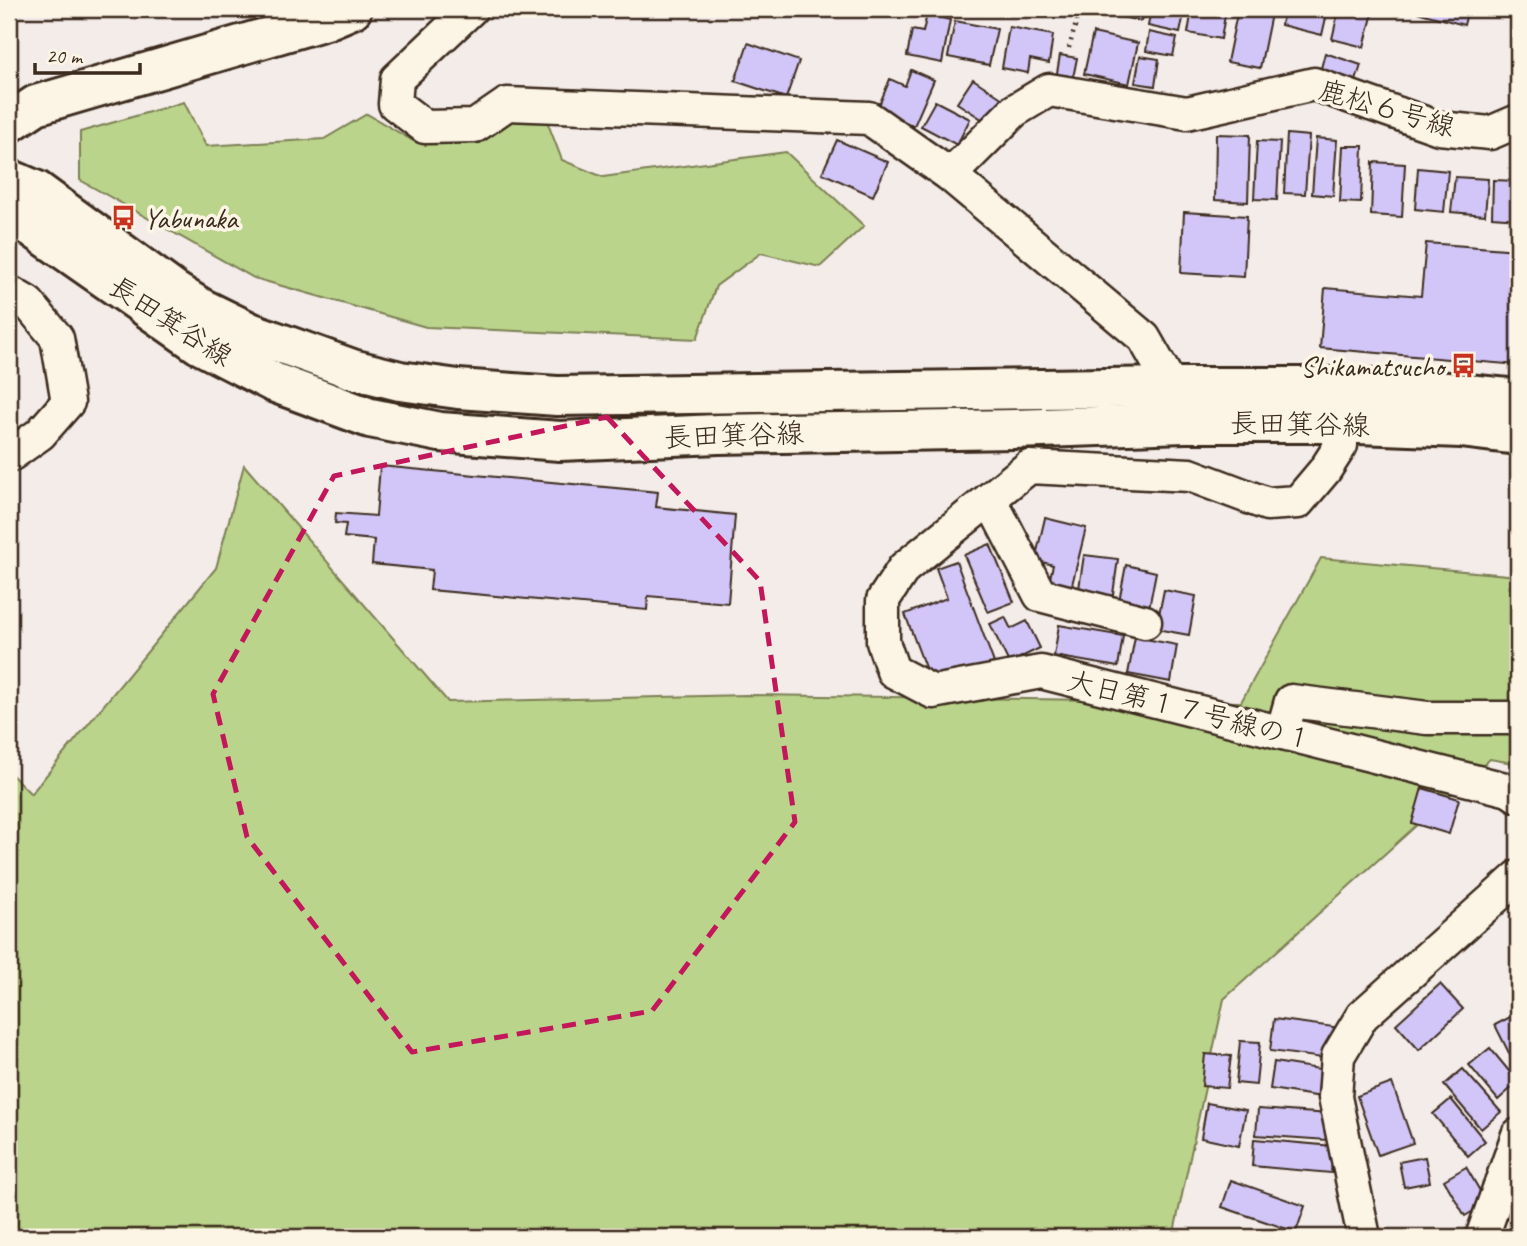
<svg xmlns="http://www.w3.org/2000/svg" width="1527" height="1246" font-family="Caveat,'Klee One',sans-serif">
<rect width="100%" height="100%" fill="#f4ece9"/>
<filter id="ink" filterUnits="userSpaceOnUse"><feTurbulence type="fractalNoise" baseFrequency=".0143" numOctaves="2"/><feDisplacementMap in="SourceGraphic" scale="14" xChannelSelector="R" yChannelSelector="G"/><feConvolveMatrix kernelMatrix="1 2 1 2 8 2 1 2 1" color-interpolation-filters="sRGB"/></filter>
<g filter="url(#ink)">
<g fill="#bbd48b" stroke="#7b7f54" stroke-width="2">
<path d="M184,102L206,146L324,139L367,114L415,142L482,138L506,114L545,116L562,160L603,177L786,152L864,226L820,267L761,253L716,286L697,339L426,327L254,278L80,180V132Z"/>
<path d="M244,465L448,702L746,695L1241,702L1321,558L1518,576V764L1490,759L1224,999L1173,1237H9V772L31,794L216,568Z"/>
</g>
<g fill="#d2c6f8" stroke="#3b2a1e" stroke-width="2">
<path d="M1102,9H1144L1141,21L1102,13Z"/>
<path d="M1151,9H1185L1180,33L1148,26Z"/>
<path d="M1192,9H1226L1221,39L1188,33Z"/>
<path d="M1238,9H1272L1260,68L1227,62Z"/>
<path d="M1285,9H1328L1322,35L1281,25Z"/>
<path d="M1339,9H1374L1364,47L1332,39Z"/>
<path d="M1406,9H1468L1464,25Z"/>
<path d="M927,14L950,20L942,63L907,56L912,30L923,32Z"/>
<path d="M955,21L997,29L989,65L948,57Z"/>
<path d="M1009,27L1053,35L1049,63L1030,59L1028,73L1002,68Z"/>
<path d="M1149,32L1177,38L1173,56L1146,51Z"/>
<path d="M1093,33L1138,43L1129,84L1084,74Z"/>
<path d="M748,43L799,61L786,98L735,81Z"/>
<path d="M1325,53L1361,65L1355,84L1320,72Z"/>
<path d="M1060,55L1077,58L1071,88L1055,85Z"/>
<path d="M1140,56L1159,59L1155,86L1135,83Z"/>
<path d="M911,70L934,80L914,126L877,110L890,79L905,86Z"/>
<path d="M973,79L1003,99L988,123L957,103Z"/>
<path d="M935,101L970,119L957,145L921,126Z"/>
<path d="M1216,134L1250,135L1248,202L1215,200Z"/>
<path d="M1287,134L1309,136L1305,194L1284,193Z"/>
<path d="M1316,138L1337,140L1333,196L1312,194Z"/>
<path d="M837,140L888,162L873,196L822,173Z"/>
<path d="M1257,141L1280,142L1277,200L1254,199Z"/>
<path d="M1343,146H1363L1361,203L1340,202Z"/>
<path d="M1373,162L1405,164L1402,217L1371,215Z"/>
<path d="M1418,168L1448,171L1444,212L1415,209Z"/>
<path d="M1455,177L1488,179L1485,215L1451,212Z"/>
<path d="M1493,180L1518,181V219L1492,217Z"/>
<path d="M1184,212L1247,216L1244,277L1181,273Z"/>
<path d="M1426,243L1518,250V365L1320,348L1325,288L1421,296Z"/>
<path d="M380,466L658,492L656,507L735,515L728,603L648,596L647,610L430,590L432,570L372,564L374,540L344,537L346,524L335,523L336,513L376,516Z"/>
<path d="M1045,518L1086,528L1069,597L1047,591L1053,565L1035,560Z"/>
<path d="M990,544L1014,602L988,612L964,555Z"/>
<path d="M1084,555L1118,559L1112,601L1078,595Z"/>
<path d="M956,561L994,663L932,686L905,614L947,598L936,568Z"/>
<path d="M1126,565L1156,572L1148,613L1118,606Z"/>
<path d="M1164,590L1196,596L1189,635L1156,629Z"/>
<path d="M1005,617L1011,629L1027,621L1040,648L1009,663L990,624Z"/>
<path d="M1059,625L1123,636L1118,667L1054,656Z"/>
<path d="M1135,637L1177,645L1171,682L1128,674Z"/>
<path d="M1422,788L1459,799L1449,834L1412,823Z"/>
<path d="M1440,984L1463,1009L1419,1050L1396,1024Z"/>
<path d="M1512,1016L1518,1028V1071L1495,1025Z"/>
<path d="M1274,1019L1334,1027L1330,1059L1270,1051Z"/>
<path d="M1240,1041L1260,1042L1256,1085L1236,1083Z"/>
<path d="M1490,1048L1518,1082L1498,1100L1469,1065Z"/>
<path d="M1205,1054L1231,1056L1227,1088L1202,1086Z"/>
<path d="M1274,1062L1326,1070L1322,1097L1270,1089Z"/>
<path d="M1463,1069L1501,1112L1481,1129L1444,1085Z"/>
<path d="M1392,1083L1413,1143L1378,1155L1357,1096Z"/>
<path d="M1451,1099L1485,1141L1468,1156L1433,1114Z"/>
<path d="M1207,1103L1246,1110L1239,1146L1201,1138Z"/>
<path d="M1258,1109L1330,1114L1327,1140L1256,1135Z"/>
<path d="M1254,1139L1333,1146L1331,1173L1252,1166Z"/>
<path d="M1425,1157L1430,1182L1404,1187L1399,1162Z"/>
<path d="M1466,1167L1487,1203L1465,1216L1444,1180Z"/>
<path d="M1231,1180L1305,1206L1296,1232L1222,1207Z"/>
</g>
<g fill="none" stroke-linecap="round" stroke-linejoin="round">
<defs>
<g id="minor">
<path d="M471,9L397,79L395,104L425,127L475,126L507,104L869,118L950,175L1144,338L1172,387"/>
<path d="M950,175L1014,111L1049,90L1187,113L1314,84L1439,128L1490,133L1518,121"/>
<path d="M9,292L28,303L57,338L68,402L40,434L9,456"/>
<path d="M1333,423L1341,445L1325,470L1298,502L1267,504L1190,475L1029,467L904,568L883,600V642L893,671L933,692L1041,672L1509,790L1518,796"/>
<path d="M990,499L1040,595L1145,622"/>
<path d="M1282,733L1291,701L1427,718H1518"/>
<path d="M1364,1237L1335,1097L1338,1056L1362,1016L1518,877"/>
<path d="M1482,1237L1518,1135"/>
</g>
<g id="tertiary">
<path d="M9,123L36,105L326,20L352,9"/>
<path d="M9,179L37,191L174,291L201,308L252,333L352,369L400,381L458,389L557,396L1172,387H1336L1426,390L1518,399"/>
<path d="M9,209L16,216L199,344L273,382L370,418L440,432L560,441L718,434L1014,429L1185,423H1333L1461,428L1518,435"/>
</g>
</defs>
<use href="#minor" stroke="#3b2a1e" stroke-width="37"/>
<use href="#tertiary" stroke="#3b2a1e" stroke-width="44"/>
<path stroke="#3b2a1e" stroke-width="4.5" stroke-dasharray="2 5" stroke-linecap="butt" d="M1069,48L1080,9"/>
<use href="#minor" stroke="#fcf5e5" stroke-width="32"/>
<use href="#tertiary" stroke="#fcf5e5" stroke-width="38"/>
</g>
</g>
<path fill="none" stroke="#c2185b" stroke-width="5" stroke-dasharray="14 9" stroke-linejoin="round" d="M607,417L760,581L795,822L652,1011L412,1052L247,837L213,694L334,476Z"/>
<defs>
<symbol id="bus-bare" viewBox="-9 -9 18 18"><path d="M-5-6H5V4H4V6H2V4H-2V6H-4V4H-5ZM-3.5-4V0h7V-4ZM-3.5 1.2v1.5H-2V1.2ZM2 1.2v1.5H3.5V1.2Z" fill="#c8321e" stroke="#fcf5e5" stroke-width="2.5" paint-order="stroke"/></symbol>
</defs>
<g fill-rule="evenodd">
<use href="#bus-bare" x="106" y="200" width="35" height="35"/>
<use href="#bus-bare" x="1446" y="348" width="35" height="35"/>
</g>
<g text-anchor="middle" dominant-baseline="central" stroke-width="7" stroke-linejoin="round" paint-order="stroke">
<g font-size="28" fill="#3b2a1e" stroke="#fcf5e5">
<text transform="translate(1387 108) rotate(16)">鹿松６号線</text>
<text transform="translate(171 321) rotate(33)">長田箕谷線</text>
<text transform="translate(1300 424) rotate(1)">長田箕谷線</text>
<text transform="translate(734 435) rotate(-2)">長田箕谷線</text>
<text transform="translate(1190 710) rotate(14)">大日第１７号線の１</text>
</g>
<g font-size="28" fill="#3b2a1e" stroke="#fcf5e5" text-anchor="start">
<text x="144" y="218">Yabunaka</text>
<text x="1444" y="366" text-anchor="end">Shikamatsucho</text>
</g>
</g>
<rect width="1527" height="1246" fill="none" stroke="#fcf5e5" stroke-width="35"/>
<rect x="18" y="18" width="1492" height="1211" fill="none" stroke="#3b2a1e" stroke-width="2.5" filter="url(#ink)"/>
<path d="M35 63v10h105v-10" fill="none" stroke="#3b2a1e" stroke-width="3.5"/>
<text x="46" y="63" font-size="21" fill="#3b2a1e" stroke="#fcf5e5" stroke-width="5" paint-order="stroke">20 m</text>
</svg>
